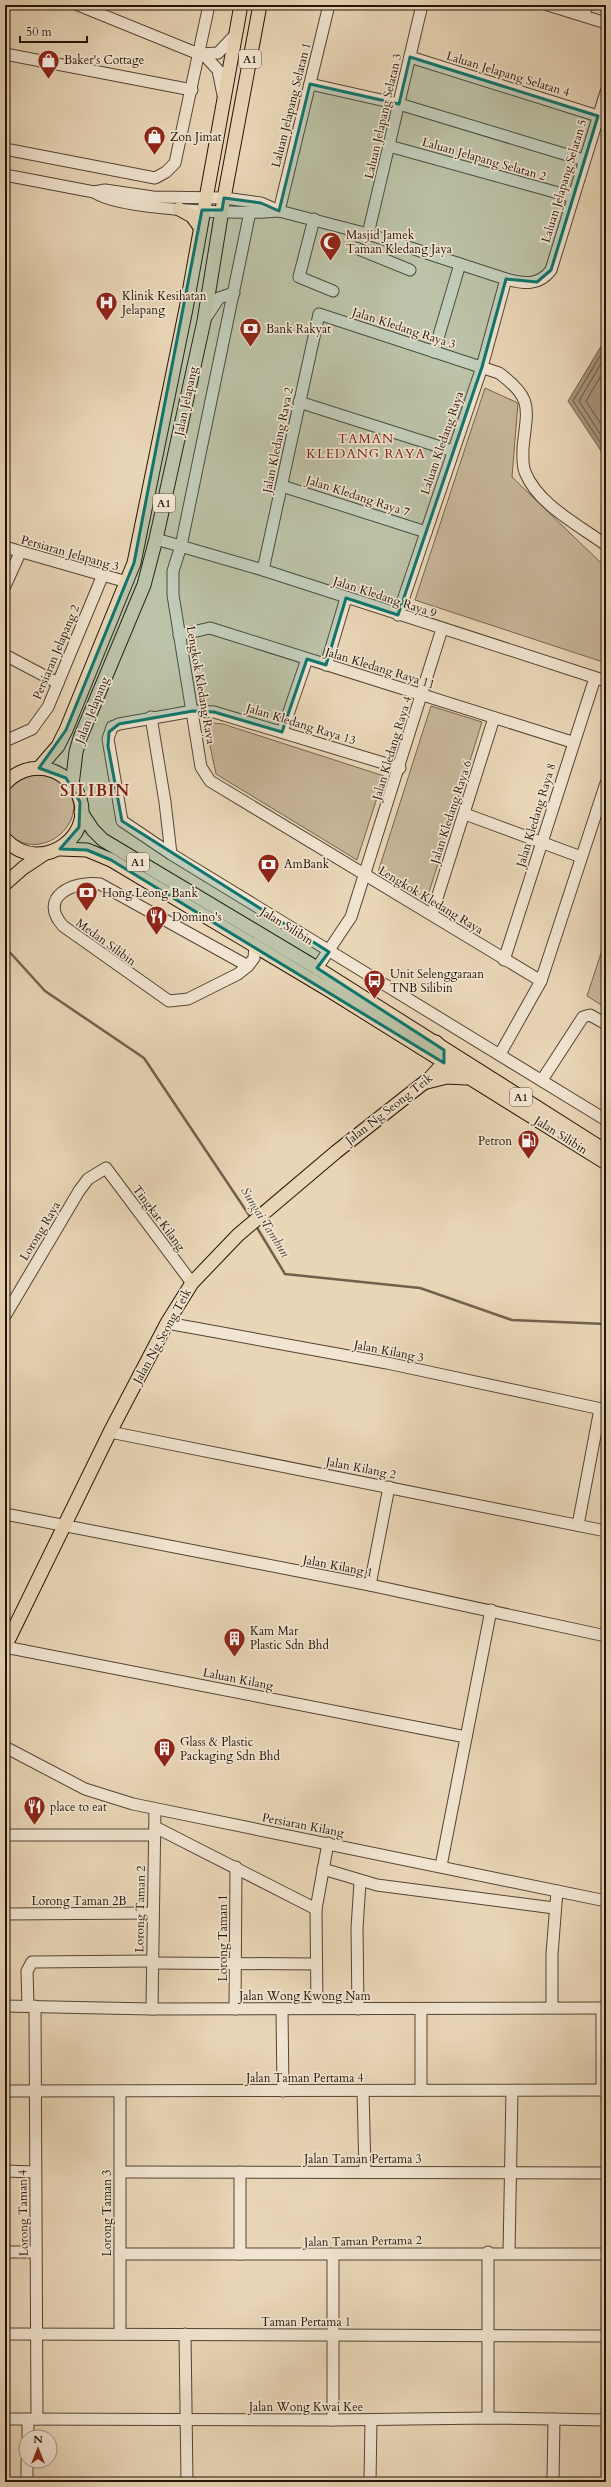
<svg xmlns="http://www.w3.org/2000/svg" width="611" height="2487" font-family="Cardo,serif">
<rect width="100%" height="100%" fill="#e9d6b7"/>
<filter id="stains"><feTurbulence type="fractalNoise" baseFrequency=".005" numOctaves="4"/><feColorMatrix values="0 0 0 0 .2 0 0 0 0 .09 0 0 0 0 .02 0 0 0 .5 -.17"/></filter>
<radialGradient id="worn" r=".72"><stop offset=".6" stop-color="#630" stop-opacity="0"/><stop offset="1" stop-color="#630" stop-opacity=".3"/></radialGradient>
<g fill="#c7b599" stroke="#756450">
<path d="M485,388L518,403L512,477L600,562L606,564V663L415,600Z"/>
<path d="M431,706L482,722L426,902L378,872Z"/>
<path d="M205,722L223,724L384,776L357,860L216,774Z"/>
<path d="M49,773C54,777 62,781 66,786C95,823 35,869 5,829V787L16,777Z"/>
<path d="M606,938V1008L587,996Z"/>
</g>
<path fill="#a6947b" stroke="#72604d" d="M606,338V455L603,454L568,401Z"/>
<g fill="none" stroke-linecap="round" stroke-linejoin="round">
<g stroke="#645441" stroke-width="1">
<path d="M606,346L573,401L606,451"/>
<path d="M606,355L579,401L606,443"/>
<path d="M606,367L586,401L606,432"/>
</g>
<g stroke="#72604d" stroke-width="2.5">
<path d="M5,947L45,991L144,1058L251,1218"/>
<path d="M256,1226L285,1274L420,1288L512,1320L606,1324"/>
</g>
<defs>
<g id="minor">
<path d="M78,5L206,57L218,70L223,95"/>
<path d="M548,5L606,23"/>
<path d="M583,14L588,5"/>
<path d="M5,54L192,90"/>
<path d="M200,54L218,53L236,34"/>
<path d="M410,57L598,116L606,126"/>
<path d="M310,84L399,104L584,160"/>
<path d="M389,146L573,197"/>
<path d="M5,149L155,178L166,172L175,163L209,5"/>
<path d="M5,175L94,192L105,190L153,197L224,198L261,203L279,211L368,234L506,279C524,284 539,286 551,270L606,92"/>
<path d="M94,192C117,210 245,215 277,211"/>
<path d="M279,211L329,5"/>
<path d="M250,212L181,546L173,571V595L201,767L210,781L541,981"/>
<path d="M314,219L299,277L333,291"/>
<path d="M368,234L422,5"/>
<path d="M356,248L410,270"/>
<path d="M205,319L219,298L234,293"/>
<path d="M434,352L460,264"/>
<path d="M299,402L453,451"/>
<path d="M282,486L426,532"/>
<path d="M156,539L263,570L606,681"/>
<path d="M5,547L127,582"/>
<path d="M263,570L319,314L499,373C534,399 527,408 523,448C523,455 522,465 525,472C538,505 579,525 606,545"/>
<path d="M5,586L20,553"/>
<path d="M398,615L482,367L506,279"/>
<path d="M179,635L210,628L572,742"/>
<path d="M5,655L58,683"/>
<path d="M326,665L346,598"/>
<path d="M151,717L165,802L171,854"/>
<path d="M282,732L307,659"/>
<path d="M5,741L32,729L48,707L102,577"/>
<path d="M400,768L214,712L193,711L119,724L112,727L108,739L122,821L171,854L606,1120"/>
<path d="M465,814L581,857"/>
<path d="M432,914L494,718"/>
<path d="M504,960L595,678"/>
<path d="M248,966L100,884C74,880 37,897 63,926L169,1001L188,999L238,974L248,966L254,958L255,945"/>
<path d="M317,968L351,917L442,629"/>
<path d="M500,1054L541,981L606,783"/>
<path d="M542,1080L583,1017L590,1015L606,1024"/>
<path d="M5,1316L79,1191L88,1179L106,1168L192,1283"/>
<path d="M167,1323L387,1363L606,1410"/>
<path d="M110,1432L606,1531"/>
<path d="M5,1514L370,1585L606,1636"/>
<path d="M578,1525L600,1409"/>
<path d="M370,1585L389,1487"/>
<path d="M5,1647L466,1737"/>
<path d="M5,1747L85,1789L133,1804L606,1901"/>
<path d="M155,1827L316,1909"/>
<path d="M5,1835H155"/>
<path d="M441,1866L491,1610"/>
<path d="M323,1869L377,1885L554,1908"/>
<path d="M5,1914L153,1913"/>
<path d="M152,1963L316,1964"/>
<path d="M5,2006L152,2009L606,2008"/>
<path d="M28,2006L27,1971L32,1962L152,1961"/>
<path d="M35,2006L37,2419"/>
<path d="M552,2007V1954L557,1891"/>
<path d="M317,2008L316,1909L328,1843"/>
<path d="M152,2009L155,1809"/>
<path d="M235,2009L236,1867"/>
<path d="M282,2009L283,2091"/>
<path d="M358,2009L357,1928L360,1882"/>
<path d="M421,2009V2090"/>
<path d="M602,2090V2008"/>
<path d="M5,2091L606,2090"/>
<path d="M120,2091V2334"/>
<path d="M363,2091L365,2172"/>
<path d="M5,2171L35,2172"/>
<path d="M121,2172L606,2173"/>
<path d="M240,2172V2254"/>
<path d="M5,2252H36"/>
<path d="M488,2252V2418"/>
<path d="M509,2253L512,2091"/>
<path d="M120,2254H606"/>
<path d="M333,2255V2420"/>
<path d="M5,2334L606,2336"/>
<path d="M185,2334L187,2482"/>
<path d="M5,2419L333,2420L488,2418L606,2420"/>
<path d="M28,2437V2419"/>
<path d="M27,2482V2461"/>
<path d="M370,2482L371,2420"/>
<path d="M553,2482L554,2419"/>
</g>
<g id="major">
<path d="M179,209L192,216L200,227"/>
<path d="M39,768L58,746L66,730L134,563L186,309L241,5"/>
<path d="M5,784C15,772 31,766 46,769C57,771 67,778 74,787C104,831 42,879 5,839"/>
<path d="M72,785L76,752L80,738L144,585L156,539L204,321L224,198L260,5"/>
<path d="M81,812L93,830L103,840L317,968L606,1151"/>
<path d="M60,849L87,850L111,860L327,989L606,1163"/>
<path d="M5,884L23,868L44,854"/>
<path d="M427,1082L447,1077L466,1078"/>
<path d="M5,1647L110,1432L167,1323L192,1283L238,1235L336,1152L430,1078L441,1066L446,1057L444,1050L436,1042"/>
</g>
</defs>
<use href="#minor" stroke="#544433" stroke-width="13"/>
<use href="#major" stroke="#231307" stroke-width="15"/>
<use href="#minor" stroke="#f1e4d0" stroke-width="11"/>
<use href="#major" stroke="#e9d6b7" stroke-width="13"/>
</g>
<path fill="#0f766e" fill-opacity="0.2" stroke="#0f766e" stroke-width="3" stroke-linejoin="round" d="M410,57L598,116L551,270L537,282L506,279L482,367L398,615L346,598L326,665L307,659L282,732L214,712L193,711L119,724L109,732L108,746L122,821L329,952L317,968L444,1050V1063L111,860L87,850L60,849L79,827L80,802L66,778L39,768L66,730L134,563L202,210H222L224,198L261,203L279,211L310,84L399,104Z"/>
<defs>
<symbol id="shop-pin" viewBox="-11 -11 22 30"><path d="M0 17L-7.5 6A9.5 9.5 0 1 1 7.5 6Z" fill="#8f2418" stroke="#f1e4d0"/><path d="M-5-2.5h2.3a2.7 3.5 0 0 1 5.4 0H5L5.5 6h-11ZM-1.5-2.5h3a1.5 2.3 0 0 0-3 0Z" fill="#fff"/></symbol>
<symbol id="mosque-pin" viewBox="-11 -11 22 30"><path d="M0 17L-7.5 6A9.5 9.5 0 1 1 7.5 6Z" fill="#8f2418" stroke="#f1e4d0"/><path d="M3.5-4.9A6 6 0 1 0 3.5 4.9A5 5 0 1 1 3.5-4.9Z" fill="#fff"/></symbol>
<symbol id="hospital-pin" viewBox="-11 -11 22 30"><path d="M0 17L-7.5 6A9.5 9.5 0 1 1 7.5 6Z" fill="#8f2418" stroke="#f1e4d0"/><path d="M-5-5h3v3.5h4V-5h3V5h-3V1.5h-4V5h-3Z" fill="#fff"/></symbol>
<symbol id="bank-pin" viewBox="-11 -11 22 30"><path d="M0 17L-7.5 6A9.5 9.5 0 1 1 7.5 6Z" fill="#8f2418" stroke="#f1e4d0"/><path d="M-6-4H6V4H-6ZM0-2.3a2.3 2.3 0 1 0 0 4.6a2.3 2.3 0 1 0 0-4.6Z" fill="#fff"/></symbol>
<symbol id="restaurant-pin" viewBox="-11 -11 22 30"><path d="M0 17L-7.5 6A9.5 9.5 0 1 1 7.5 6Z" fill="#8f2418" stroke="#f1e4d0"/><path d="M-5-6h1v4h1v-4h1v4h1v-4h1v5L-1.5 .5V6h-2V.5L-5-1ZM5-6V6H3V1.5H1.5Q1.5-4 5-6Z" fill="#fff"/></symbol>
<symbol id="bus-pin" viewBox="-11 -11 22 30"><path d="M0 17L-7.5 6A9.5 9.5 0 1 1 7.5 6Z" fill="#8f2418" stroke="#f1e4d0"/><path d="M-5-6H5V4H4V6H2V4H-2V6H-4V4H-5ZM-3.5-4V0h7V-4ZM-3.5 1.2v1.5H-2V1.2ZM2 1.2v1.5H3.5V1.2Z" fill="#fff"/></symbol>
<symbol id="fuel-pin" viewBox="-11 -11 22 30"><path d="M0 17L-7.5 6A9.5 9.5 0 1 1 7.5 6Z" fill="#8f2418" stroke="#f1e4d0"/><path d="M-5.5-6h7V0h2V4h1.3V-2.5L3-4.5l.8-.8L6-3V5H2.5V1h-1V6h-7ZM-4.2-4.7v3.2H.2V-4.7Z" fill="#fff"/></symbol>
<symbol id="building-pin" viewBox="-11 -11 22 30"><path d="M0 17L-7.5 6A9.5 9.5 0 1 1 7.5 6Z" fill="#8f2418" stroke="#f1e4d0"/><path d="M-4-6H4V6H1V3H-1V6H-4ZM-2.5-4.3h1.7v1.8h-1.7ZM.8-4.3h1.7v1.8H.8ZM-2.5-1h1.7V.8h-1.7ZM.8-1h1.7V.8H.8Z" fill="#fff"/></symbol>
</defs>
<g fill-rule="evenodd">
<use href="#shop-pin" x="36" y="48" width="25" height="34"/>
<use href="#shop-pin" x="142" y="124" width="25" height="34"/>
<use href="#mosque-pin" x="318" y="230" width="25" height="34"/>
<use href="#hospital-pin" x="94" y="290" width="25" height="34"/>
<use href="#bank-pin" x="238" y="316" width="25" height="34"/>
<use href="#bank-pin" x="256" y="852" width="25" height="34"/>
<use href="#bank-pin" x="74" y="880" width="25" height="34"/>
<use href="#restaurant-pin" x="144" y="904" width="25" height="34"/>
<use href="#bus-pin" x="362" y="968" width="25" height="34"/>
<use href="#fuel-pin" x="516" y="1128" width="25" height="34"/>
<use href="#building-pin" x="222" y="1626" width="25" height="34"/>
<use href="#building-pin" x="152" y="1736" width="25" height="34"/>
<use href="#restaurant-pin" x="22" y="1794" width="25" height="34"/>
</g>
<g text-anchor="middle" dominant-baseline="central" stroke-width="3.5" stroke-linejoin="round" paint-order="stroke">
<g fill="#f1e4d0" stroke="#615243" stroke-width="1">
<rect x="239" y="50" width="22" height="18" rx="3"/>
<rect x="153" y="494" width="22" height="18" rx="3"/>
<rect x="127" y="853" width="22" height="18" rx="3"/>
<rect x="510" y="1088" width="22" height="18" rx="3"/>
</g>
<g font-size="11" font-weight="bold" fill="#231307">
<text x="250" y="59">A1</text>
<text x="164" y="503">A1</text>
<text x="138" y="862">A1</text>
<text x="521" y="1097">A1</text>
</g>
<g font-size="12" fill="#231307" stroke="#f1e4d0" text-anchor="start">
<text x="64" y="60">Baker's Cottage</text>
<text x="170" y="137">Zon Jimat</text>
<text x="346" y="235">Masjid Jamek<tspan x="346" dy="14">Taman Kledang Jaya</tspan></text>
<text x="122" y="296">Klinik Kesihatan<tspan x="122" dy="14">Jelapang</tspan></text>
<text x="266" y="329">Bank Rakyat</text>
<text x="284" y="864">AmBank</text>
<text x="102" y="893">Hong Leong Bank</text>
<text x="172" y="917">Domino's</text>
<text x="390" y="974">Unit Selenggaraan<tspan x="390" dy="14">TNB Silibin</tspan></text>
<text x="512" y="1141" text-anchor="end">Petron</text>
<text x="250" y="1631">Kam Mar<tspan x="250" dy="14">Plastic Sdn Bhd</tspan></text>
<text x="180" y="1742">Glass &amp; Plastic<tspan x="180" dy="14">Packaging Sdn Bhd</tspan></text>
<text x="50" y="1807">place to eat</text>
</g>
<g font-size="12" fill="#231307" stroke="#f1e4d0">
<text transform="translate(508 74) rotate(17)">Laluan Jelapang Selatan 4</text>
<text transform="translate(291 105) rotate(-76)">Laluan Jelapang Selatan 1</text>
<text transform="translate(383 116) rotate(-77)">Laluan Jelapang Selatan 3</text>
<text transform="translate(484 159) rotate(16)">Laluan Jelapang Selatan 2</text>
<text transform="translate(564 181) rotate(-73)">Laluan Jelapang Selatan 5</text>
<text transform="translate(404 328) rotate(18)">Jalan Kledang Raya 3</text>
<text transform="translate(186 401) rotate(-78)">Jalan Jelapang</text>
<text transform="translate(278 440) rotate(-78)">Jalan Kledang Raya 2</text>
<text transform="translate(442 443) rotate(-71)">Laluan Kledang Raya</text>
<text transform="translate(358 496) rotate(18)">Jalan Kledang Raya 7</text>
<text transform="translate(70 553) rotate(16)">Persiaran Jelapang 3</text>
<text transform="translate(385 597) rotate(18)">Jalan Kledang Raya 9</text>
<text transform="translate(56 652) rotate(-67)">Persiaran Jelapang 2</text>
<text transform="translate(380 668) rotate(17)">Jalan Kledang Raya 11</text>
<text transform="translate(201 685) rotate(80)">Lengkok Kledang Raya</text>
<text transform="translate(92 710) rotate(-68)">Jalan Jelapang</text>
<text transform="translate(301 724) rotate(17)">Jalan Kledang Raya 13</text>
<text transform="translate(392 748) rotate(-73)">Jalan Kledang Raya 4</text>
<text transform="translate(451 812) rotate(-72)">Jalan Kledang Raya 6</text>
<text transform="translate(536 815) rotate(-73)">Jalan Kledang Raya 8</text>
<text transform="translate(431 900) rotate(31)">Lengkok Kledang Raya</text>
<text transform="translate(287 926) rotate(32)">Jalan Silibin</text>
<text transform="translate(106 942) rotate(36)">Medan Silibin</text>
<text transform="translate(389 1109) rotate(-38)">Jalan Ng Seong Teik</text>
<text transform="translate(561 1135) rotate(32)">Jalan Silibin</text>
<text transform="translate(159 1218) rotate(53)">Tingkat Kilang</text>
<text transform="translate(40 1231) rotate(-59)">Lorong Raya</text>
<text transform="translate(162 1336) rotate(-61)">Jalan Ng Seong Teik</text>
<text transform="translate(389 1351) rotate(11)">Jalan Kilang 3</text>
<text transform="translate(361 1468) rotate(11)">Jalan Kilang 2</text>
<text transform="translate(338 1566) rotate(11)">Jalan Kilang 1</text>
<text transform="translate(238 1679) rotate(11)">Laluan Kilang</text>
<text transform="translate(303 1825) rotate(11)">Persiaran Kilang</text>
<text x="79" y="1901">Lorong Taman 2B</text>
<text transform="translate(140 1909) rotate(-89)">Lorong Taman 2</text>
<text transform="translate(223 1938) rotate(-90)">Lorong Taman 1</text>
<text x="305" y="1996">Jalan Wong Kwong Nam</text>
<text x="305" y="2078">Jalan Taman Pertama 4</text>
<text x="363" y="2159">Jalan Taman Pertama 3</text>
<text transform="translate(23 2213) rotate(-91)">Lorong Taman 4</text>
<text transform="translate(107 2213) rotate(-90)">Lorong Taman 3</text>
<text transform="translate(363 2241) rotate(-1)">Jalan Taman Pertama 2</text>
<text x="306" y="2322">Taman Pertama 1</text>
<text x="306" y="2407">Jalan Wong Kwai Kee</text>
</g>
<g font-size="13" letter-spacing="1" fill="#7a1f14" stroke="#f1e4d0">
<text x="366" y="439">TAMAN<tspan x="366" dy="15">KLEDANG RAYA</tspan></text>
</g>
<g font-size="13" font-style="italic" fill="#574735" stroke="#f1e4d0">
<text transform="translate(265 1222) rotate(58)">Sungai Tambun</text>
</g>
<g font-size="16" font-weight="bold" letter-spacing="1" fill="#7a1f14" stroke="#f1e4d0">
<text x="95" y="791">SILIBIN</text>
</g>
</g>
<rect width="611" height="2487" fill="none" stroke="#e9d6b7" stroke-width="20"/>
<rect x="6" y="6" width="599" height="2475" fill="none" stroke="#231307" stroke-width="2"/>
<rect x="10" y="10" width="591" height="2467" fill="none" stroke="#231307"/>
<g transform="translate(38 2449)"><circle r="19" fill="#f1e4d0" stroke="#9f9080"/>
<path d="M0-3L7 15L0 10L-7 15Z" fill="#8f2418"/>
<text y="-6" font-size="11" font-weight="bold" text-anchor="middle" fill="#231307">N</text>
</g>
<path d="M20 36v6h67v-6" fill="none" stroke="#231307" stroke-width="2"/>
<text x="26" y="36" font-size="12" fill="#231307" stroke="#f1e4d0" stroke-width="3" paint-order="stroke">50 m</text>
<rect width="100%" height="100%" filter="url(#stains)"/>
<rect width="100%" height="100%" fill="url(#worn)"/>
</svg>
